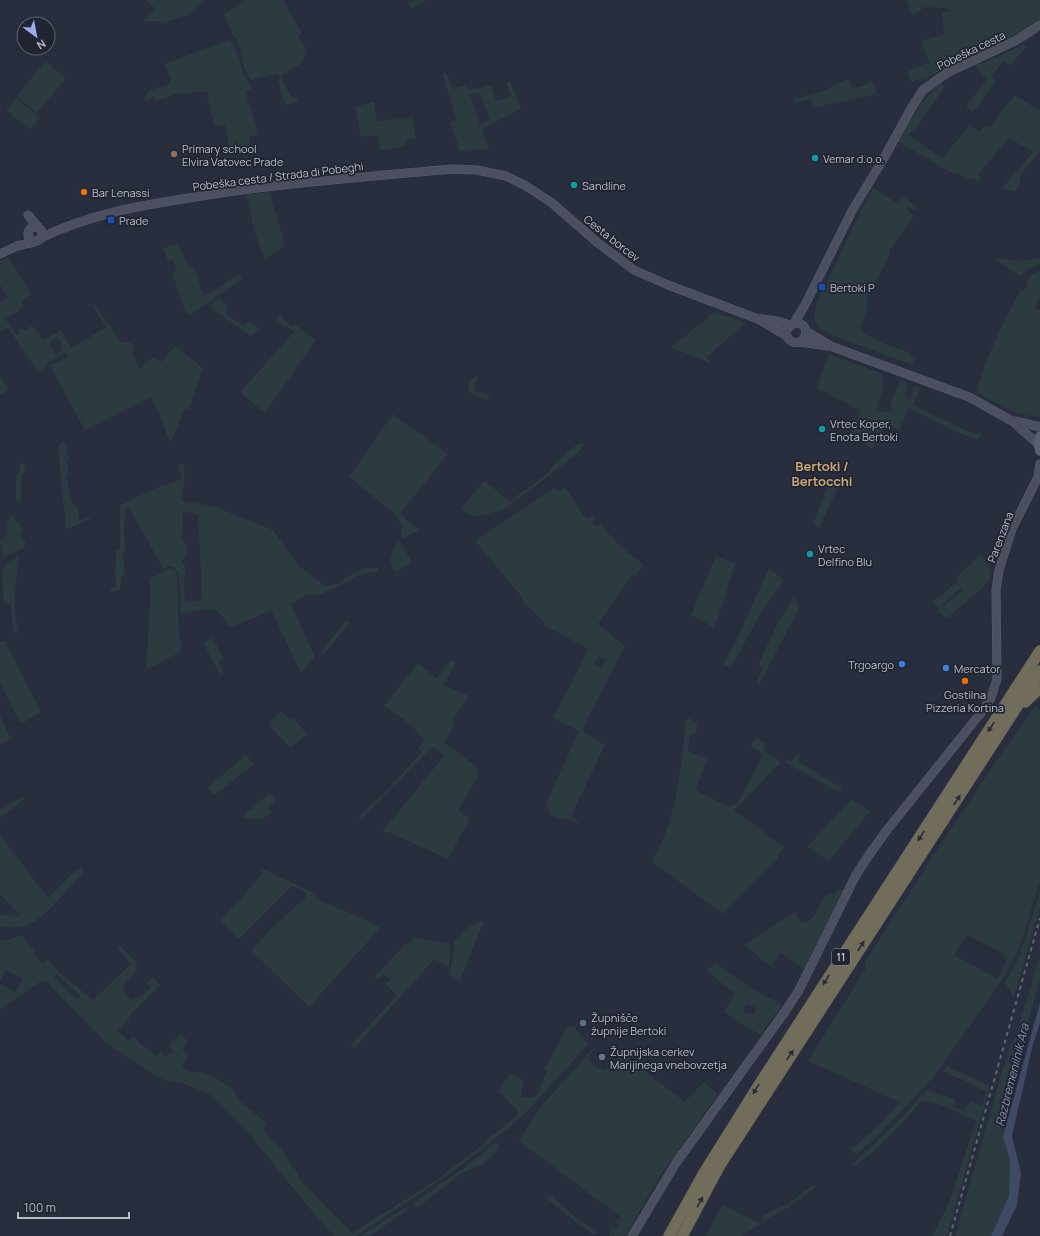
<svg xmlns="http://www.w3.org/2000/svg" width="1040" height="1236" font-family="Manrope,sans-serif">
<rect width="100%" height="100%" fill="#282e3d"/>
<g fill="#2b3b3f" fill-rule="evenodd">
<path d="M145,0H205L189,14L164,23L158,21H143L155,8Z"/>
<path d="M245,0H283L302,33L298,36L307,50L302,63L284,74L281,77L290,95L292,97H295L300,101L285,105L278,81L281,77L276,74L251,80L244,66L237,39L233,35L224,14Z"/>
<path d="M416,0H427L412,8L408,4Z"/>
<path d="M907,0H1040V20L1017,35L1002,43L928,77L911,82L907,73L909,70L929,63L922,41L944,34L942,13L950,11L947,8L925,7L912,16Z"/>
<path d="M228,40C238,47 238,59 242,69C244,77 249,82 253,89L245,91L259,135L249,137L252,151L231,153L225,125L215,127L207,95L208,92H194V93L176,94L156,101L154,96L145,102C143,90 159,87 169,85L171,78L164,64Z"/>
<path d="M1023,44L1026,47L1010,66L1004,60L991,77L996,82L973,112L966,106L987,79L975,66L1004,54Z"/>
<path d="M45,61L66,78L37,113L17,96Z"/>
<path d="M446,72L453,89L465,85L467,89H478L491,85L496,101L511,96L506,83L510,81L521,109L482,129L489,149L460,151L450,122L456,120L443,74ZM480,93L490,119L480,124L470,95Z"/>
<path d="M848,79L850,80V86L854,88L865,85L872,80L877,94L812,108L811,99L794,102V99L823,91Z"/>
<path d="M942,83L945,87L918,125L908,135L940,157H943L970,125L979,132L984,127L990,126L1015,95L1040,111V152L1021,174L1020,182L1015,192L1002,188L1033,152L1009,138L978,175L982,177L978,181L950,172L899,142C911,119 921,99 942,83Z"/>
<path d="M16,98L40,118L30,130L6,110Z"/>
<path d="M374,102L377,121L413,117L416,139L405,140V147L380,150L378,135L361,137L355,107Z"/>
<path d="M873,188L897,203L903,196L918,208L915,211L908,207L906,209L914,216L890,250L889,256L867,299V308L860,329L862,332L888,345L910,353V356L915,359L912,364H909L827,333C821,330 814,325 814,317C814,305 823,291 828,280C843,249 857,218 873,188Z"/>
<path d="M270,192L285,245L265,260L256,236L246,195Z"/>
<path d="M178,243L189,268L194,267L203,295L214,291L240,273L242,279L192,314L189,315L186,313L172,273L177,270L173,260L168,261L163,248Z"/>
<path d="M9,258L31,294L21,301L24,306L19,310V311L5,319L17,335L20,333L18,331L22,329L24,331L32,325L43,340L61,330L72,348L106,327L92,305L94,304L121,342H130L135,349L132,351L139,369L154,357L161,362L175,346L203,368L189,410L184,409L178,427L170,443L158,411L151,397L85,430L50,366L68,357L66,352L48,362V363L45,365L47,368L38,372L8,328L0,332V302L8,297L0,285V261ZM57,337L62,345L60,347L62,351L56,355L49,343Z"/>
<path d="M993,258L1023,261L1040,258V264L1026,270L1020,276Z"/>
<path d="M1040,270V299H1038L1036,309L1040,310V416C1024,420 994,401 979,394L977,390C987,355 1003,322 1020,291L1025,289L1028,283L1027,280L1031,275Z"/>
<path d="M219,299L229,306L225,313L243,326L249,321L259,328L251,336L208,306Z"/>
<path d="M714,312L745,323L708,356L707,358L712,364L673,348L672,347Z"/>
<path d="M280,314L282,315L283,319L293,327L295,324L316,340L265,413L240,392L294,332L290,328L288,329L275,320Z"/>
<path d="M829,354L880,373C887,384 879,398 877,410L891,413L893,407L890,404L901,381L907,384L905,396L910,399L914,386L921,388L913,405L976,435L979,432L981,434L977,440L959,433L909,408L899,430L886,423L873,449L850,435L861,411L817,388L825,363Z"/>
<path d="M0,376L9,389L0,395Z"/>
<path d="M479,376L474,388V390L487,394L490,398L487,400L469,392C466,383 470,378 479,376Z"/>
<path d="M393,414L448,454L400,514L419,530L401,539L402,526L395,514L349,477Z"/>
<path d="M65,441L69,459L67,463L69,474L66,476L72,503L77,507L80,520L90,516L91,518L66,530L58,445Z"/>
<path d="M580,442L584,445L578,453L508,507L500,511L473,517L461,509L484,481L510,501L548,473L554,464Z"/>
<path d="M24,463L25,468L21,481V502L20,504L16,501V475L19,473L20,464Z"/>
<path d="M178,464L185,465L183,475L185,480L181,501L213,506L273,530L300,567L323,584L329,586L339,583L353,573L366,568H379L378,572C354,572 342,589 320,594C316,595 312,594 308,595C302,596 296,601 291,604L315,657L301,673L271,610L259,616L229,628L222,616L216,610L205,609L188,613L186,610V614L181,615L179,573C175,566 170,565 163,568L128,506L126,509L124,528L125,550L123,557L125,572L121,579L120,589L111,593L110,588L117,587L115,577L116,551L120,548V505L161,486L182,479ZM183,512L198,515L202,600L185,602L184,583L186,568L182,561L186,555L187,550L186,544L182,538Z"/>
<path d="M828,486L835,487L837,490L819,528L813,524Z"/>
<path d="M555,487L558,491L565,487L586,519L593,515L596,519L592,521L595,527L600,524L619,545L644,565L635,576L633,574L598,624L625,646L583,728V731L605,745L571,816L580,822L578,823L550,815L549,809L545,806L579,731L553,718L589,649L545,626L544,622L524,602L520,595L475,541ZM599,656L606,660L601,668L594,664Z"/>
<path d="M13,515L16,523H19C23,528 23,529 20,534L21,537C25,539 27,544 24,548L4,557L0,541C10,534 9,531 6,521Z"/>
<path d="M399,541L412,562L396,572C385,562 392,551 399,541Z"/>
<path d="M19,555C17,581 11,607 19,632L14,634L10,605L9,604H5L3,594L2,571L9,562Z"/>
<path d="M980,555L991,569L990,581L947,618L937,611L964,589L962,587L939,608L933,602L954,584L961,586L955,579Z"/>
<path d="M716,556L735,564L718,618L713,627L691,615Z"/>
<path d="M769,568L784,580L759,616L731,668L723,664L737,639Z"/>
<path d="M169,569L174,570L177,574L179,632L182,651L146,670L150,606V578Z"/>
<path d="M794,596L799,608L760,683L757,682L763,668L758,665L776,627Z"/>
<path d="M347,620L350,623L324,654L321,651Z"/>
<path d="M213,638L224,659L219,662L224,673L220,675L203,643Z"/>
<path d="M5,641L41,712L21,724L0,683V642Z"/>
<path d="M451,659L456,663L443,685L469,696L452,721L455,725L444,743L475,765L478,769L476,772L479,775L458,810L470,818L448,859L388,832H382L444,756L434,747H432L361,819L358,818L389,788L422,752L418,748L424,740L410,724L384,706L418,663L437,679Z"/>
<path d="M1035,706L1040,709V880L1023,936L1016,954L1006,974L933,1078L881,1132L857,1154L850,1150L881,1124L900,1102L808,1061L866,968L865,961L948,833L972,799L979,786ZM967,935L1004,954L1006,962L998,979L954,955Z"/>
<path d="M281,711L290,720L293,718L307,734L291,748L269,726L270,722Z"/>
<path d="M0,716L10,737L13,736L14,738L0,744Z"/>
<path d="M689,718L697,723L696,734H690L688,751L708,758L695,790L729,807L738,803L763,755L762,753L752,747L751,744L755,739L758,738L766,743L763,750L781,762L734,810L784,847V848L777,856L779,858L723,914L652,862C659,847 667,832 671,816C680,785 682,752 686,721Z"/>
<path d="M246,755L254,764L215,795L207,788Z"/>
<path d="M798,755H800L799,762L842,788L840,793L785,762L787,760L791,761Z"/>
<path d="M270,793L275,800L268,808L272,812L262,820L241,818Z"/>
<path d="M23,796L25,799L0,818V809Z"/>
<path d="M852,799L870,811L829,861L807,847Z"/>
<path d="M0,835L48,898L67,878L82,866L84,872C70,886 44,921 25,926C17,929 8,927 0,926V915L21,917L0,894Z"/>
<path d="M261,868L309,891L322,901L333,906L381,927L309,1007L251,950L279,921L304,899L306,897L305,892L292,886L239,939L220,921L243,896L263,872L260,869Z"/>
<path d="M837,890H843L804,969L780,952L771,967L744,945L796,911L797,917L800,922C818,924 817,902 829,893L833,895Z"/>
<path d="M1040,892V908L1014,998L1005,983L1020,955Z"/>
<path d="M481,921H484L460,981L449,976L453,956L454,941L472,925Z"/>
<path d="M22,935L35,952V955L42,964L48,959L59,972L93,1000L131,964L117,949L120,946L138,963L135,966L138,969L123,986L126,989L123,992L131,1001L136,998L138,999L151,987L146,983L153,977L160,985L128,1017L130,1019L117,1031L129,1041L133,1037L156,1056L160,1052L165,1057L174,1051L168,1045L181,1034L188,1041L182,1049L189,1055L182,1067L191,1072H201L220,1080L233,1089L238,1099L266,1123L263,1131L279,1146L298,1174V1178L352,1233L435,1181L483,1145L485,1143L484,1142L518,1115V1111L498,1091L509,1075H516L524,1081L521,1096L522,1098L536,1097L547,1071L544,1070L568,1025L571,1028L573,1026L588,1044L535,1103L515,1123L458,1168L356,1236H334L316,1216L250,1135L208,1093L182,1083L165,1081L114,1049L103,1040L46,981L38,983L0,1010V984L16,992L22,979L6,970L0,981V940H8ZM57,974L80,996V997L75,998L54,977Z"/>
<path d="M415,937L443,943H450L449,968L434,959L354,1049L350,1046L397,995L385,984L390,979L384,974L377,980L374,978L404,945L406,946Z"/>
<path d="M1040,956V979L1005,1106L1011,1108L1006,1134L1013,1180L1012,1188L1005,1213L994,1236H955L1003,1069L1009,1048L1015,1038Z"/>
<path d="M716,963L751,988L782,1005L760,1035L724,1012L735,994L706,970ZM746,1004L754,1006L756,1010L754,1014H749L744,1012L743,1010Z"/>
<path d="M593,1048L595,1049L587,1058L598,1070L601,1068L605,1071L619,1059L617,1055L619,1052L626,1060L628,1051L630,1060L685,1102L704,1082L718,1094L661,1175L648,1196L626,1236H609L612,1227L618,1229L620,1224L614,1222L621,1217L519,1141L542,1105L578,1066Z"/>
<path d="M947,1066L990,1086L947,1236H932L949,1203L976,1121C964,1115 933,1099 921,1101L908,1117L875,1150L857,1165L850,1166L886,1133L928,1090L955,1099L953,1107L964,1112L970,1101L982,1106L987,1092L943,1071Z"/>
<path d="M496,1142L499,1147L494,1154L482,1165L462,1173L417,1208L413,1203L463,1169Z"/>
<path d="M813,1185L817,1186L789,1207L765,1221L762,1216L789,1203Z"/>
<path d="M549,1195H551L573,1215L594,1230L597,1233L593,1235L548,1200V1197Z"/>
<path d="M722,1205L761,1224L741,1236H706Z"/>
<path d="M407,1207L409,1209L370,1236H361L386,1219Z"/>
</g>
<path fill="#404a64" d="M1040,1003V1023L1033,1044L1012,1136L1021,1173L1017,1205L1002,1236H991L1009,1196L1010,1161L1003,1137Z"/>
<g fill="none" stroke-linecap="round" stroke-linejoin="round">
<defs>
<g id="secondary">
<path d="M28,215L38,227"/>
<circle cx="35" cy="234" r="7"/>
<path d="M41,238C89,214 143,205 195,197C280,183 366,177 451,169L477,170L506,176L526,186L552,203L598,243L634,270L668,285L758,319L787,336"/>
<path d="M0,254L17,246L34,242"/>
<path d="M761,319L777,321L791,325"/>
<path d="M794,323C814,321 805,350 791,341C787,339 786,334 787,330L791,325L794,323L804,307L853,209L884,158L912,107L923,90L947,73L1017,40L1040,25"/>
<path d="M806,331L833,347L969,397L1012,421L1038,444"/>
<path d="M800,342L828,346"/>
<path d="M1015,421L1040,427"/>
<path d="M632,1236L676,1163L784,1013L798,992L856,875L869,855L887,830L980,714L991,698L997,679L996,590L999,570L1012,529L1038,477L1040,464"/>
</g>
<path id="primary" d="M1040,436L1038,444L1040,451"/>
<g id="highway">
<path d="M1025,702L1040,688"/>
<path d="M669,1236L704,1173L759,1085L1040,651"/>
<path d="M682,1236L720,1165L1040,671"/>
</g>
</defs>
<use href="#secondary" stroke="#5a5e6b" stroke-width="9"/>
<use href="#primary" stroke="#454956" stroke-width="10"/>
<use href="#highway" stroke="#474b58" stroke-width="12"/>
<use href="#secondary" stroke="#4b4f60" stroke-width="8"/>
<use href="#primary" stroke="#5a5f6d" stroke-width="9"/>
<use href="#highway" stroke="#726d5a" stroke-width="11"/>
<path stroke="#5f6474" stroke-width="2" stroke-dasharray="4 4" stroke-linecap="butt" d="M950,1236L1040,918"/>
</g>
<defs><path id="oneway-solid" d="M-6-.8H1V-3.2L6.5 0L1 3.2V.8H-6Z"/></defs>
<g fill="#292c36">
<use href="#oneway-solid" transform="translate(991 727) rotate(123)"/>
<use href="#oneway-solid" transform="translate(957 800) rotate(-57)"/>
<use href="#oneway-solid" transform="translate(921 836) rotate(123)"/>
<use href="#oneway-solid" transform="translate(861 946) rotate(-57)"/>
<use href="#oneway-solid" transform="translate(826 980) rotate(123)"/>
<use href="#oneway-solid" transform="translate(790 1055) rotate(-57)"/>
<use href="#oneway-solid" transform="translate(756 1089) rotate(122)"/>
<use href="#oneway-solid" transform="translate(700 1202) rotate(-61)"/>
</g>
<circle fill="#8d6e63" stroke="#212532" stroke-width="1.5" cx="174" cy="154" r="4"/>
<g fill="#0f9aa8" stroke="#212532" stroke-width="1.5">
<circle cx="815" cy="158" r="4"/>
<circle cx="574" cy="185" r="4"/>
<circle cx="822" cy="429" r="4"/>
<circle cx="810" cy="554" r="4"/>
</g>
<g fill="#e8710a" stroke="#212532" stroke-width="1.5">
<circle cx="84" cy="192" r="4"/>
<circle cx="965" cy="681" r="4"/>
</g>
<g fill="#1a4fb4" stroke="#212532" stroke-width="1.5">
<rect x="107" y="216" width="8" height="8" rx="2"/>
<rect x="818" y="283" width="8" height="8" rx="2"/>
</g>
<g fill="#3f7fe0" stroke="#212532" stroke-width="1.5">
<circle cx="902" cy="664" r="4"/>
<circle cx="946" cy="668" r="4"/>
</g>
<circle fill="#5c6f8a" stroke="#212532" stroke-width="1.5" cx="583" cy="1023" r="4"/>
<circle fill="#6b7280" stroke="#212532" stroke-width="1.5" cx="602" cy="1057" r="4"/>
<g text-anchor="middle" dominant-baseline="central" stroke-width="3.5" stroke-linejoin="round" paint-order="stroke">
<rect fill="#212532" stroke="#8b8f9b" stroke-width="1" x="832" y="949" width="18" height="16" rx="3"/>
<g font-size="10" font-weight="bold" fill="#b8bcc8">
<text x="841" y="957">11</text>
</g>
<g font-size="11" fill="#b8bcc8" stroke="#212532">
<text transform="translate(971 50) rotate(-26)">Pobeška cesta</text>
<text transform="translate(278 176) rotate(-7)">Pobeška cesta / Strada di Pobeghi</text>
<text transform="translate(612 238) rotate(38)">Cesta borcev</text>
<text transform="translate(1000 537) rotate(-69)">Parenzana</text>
</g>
<g font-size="11" fill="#b8bcc8" stroke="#212532" text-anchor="start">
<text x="182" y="148">Primary school<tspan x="182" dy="13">Elvira Vatovec Prade</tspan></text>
<text x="823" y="158">Vemar d.o.o.</text>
<text x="582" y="185">Sandline</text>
<text x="92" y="192">Bar Lenassi</text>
<text x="119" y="220">Prade</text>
<text x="830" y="287">Bertoki P</text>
<text x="830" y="423">Vrtec Koper,<tspan x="830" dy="13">Enota Bertoki</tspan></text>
<text x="818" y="548">Vrtec<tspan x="818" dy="13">Delfino Blu</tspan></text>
<text x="894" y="664" text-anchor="end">Trgoargo</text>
<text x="954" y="668">Mercator</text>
<text x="965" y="694" text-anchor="middle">Gostilna<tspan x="965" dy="13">Pizzeria Kortina</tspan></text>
<text x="591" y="1017">Župnišče<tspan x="591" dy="13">župnije Bertoki</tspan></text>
<text x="610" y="1051">Župnijska cerkev<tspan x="610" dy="13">Marijinega vnebovzetja</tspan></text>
</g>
<g font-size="12" font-style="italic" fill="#848eab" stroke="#212532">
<text transform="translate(1012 1075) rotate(-76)">Razbremenilnik Ara</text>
</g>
<g font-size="13" font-weight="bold" fill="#c9a673" stroke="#212532">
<text x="822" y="466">Bertoki /<tspan x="822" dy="15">Bertocchi</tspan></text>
</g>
</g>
<g transform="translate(36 36) rotate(148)"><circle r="19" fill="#212532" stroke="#5d616e"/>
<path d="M0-3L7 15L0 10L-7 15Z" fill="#9aacec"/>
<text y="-6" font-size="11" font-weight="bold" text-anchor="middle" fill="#b8bcc8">N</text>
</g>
<path d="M18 1212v6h111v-6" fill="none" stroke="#b8bcc8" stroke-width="2"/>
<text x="24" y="1212" font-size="12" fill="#b8bcc8" stroke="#212532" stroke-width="3" paint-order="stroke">100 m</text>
</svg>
